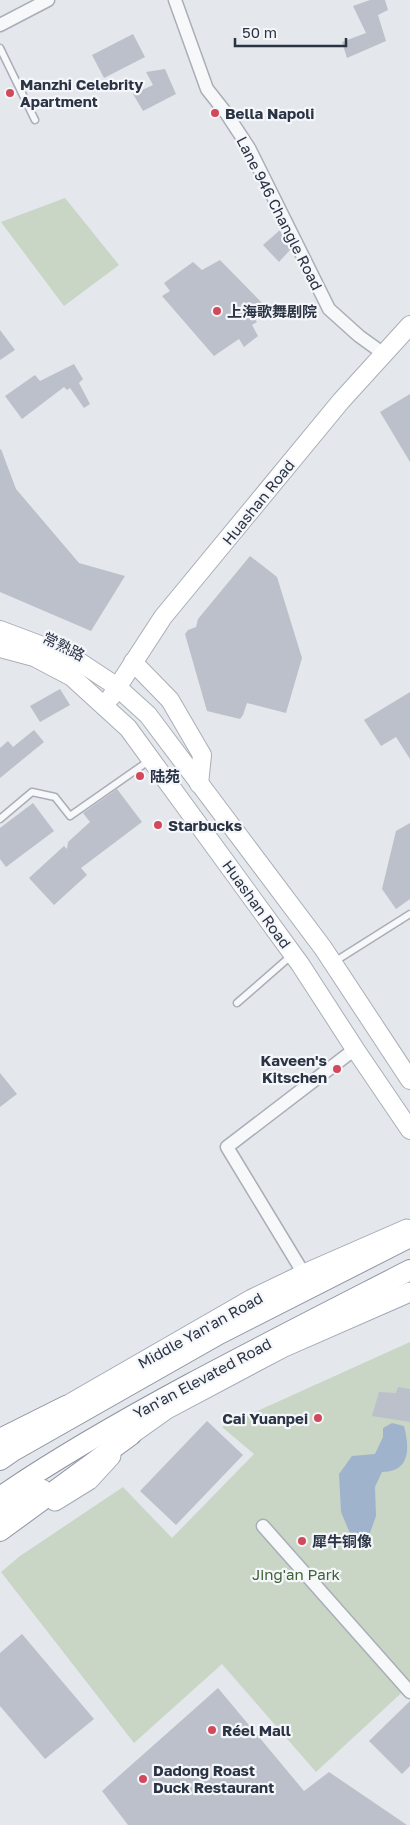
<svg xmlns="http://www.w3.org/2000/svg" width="410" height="1825" font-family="'Golos Text','Noto Sans SC',sans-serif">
<rect width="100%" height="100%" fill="#e4e7ec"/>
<g fill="#c9d6c5">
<path d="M65,198L119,265L64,306L1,222Z"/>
<path d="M410,1342V1685L316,1772L222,1664L134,1743L1,1572L20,1556L123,1487L172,1538L254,1454L222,1427Z"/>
</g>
<path fill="#9fb4cc" d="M392,1423L404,1426C410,1449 410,1472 382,1472L375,1487L376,1516L365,1547L352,1538L341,1512L339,1474L352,1456L375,1454L383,1437V1428Z"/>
<g fill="#bbc0ca">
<path d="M370,0H385L388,10L378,15L386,41L347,58L342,42L366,33L353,6Z"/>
<path d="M133,34L145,57L104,78L92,55Z"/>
<path d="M165,69L176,94L143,111L133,94L153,85L146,72Z"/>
<path d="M280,230L290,250L279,262L263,245Z"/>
<path d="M220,260L265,306L252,316L257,322L252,325L258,336L244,347L239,339L214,356L162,296L170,291L164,283L193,262L202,270Z"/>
<path d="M0,330L15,350L0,360Z"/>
<path d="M74,364L83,379L79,383L90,404L84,408L70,388L67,390L64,387L22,419L5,396L35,375L40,381Z"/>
<path d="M410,394V462L380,412Z"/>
<path d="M1,449L16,489L79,563L125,576L91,631L0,592V450Z"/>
<path d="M250,556L277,577L302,658L286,713L247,703L243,715L240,719L207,711L185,634L188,630L196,627L198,619Z"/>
<path d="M60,689L70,705L40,722L30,706Z"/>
<path d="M410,692V759L396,737L381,746L364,720Z"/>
<path d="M34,730L44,742L0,778V748L8,741L13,747Z"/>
<path d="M117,789L142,822L81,868L87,875L54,905L29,878L64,846L67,849L68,842L90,822L83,813Z"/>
<path d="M33,803L54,831L6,867L0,859V828Z"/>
<path d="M410,823V899L396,909L382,889L396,831Z"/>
<path d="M0,1073L17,1094L0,1107Z"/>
<path d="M398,1387L410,1389V1422L372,1416L379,1392L396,1393Z"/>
<path d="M207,1421L243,1455L176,1525L140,1491Z"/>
<path d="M22,1634L94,1719L45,1759L0,1706V1653Z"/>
<path d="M218,1688L304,1791L329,1772L407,1825H128L102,1791Z"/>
<path d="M410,1701V1766L402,1774L369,1741Z"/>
</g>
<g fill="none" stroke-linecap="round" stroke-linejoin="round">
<defs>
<g id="service">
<path d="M0,48L35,120"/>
<path d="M0,819L32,792L55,797L70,816L150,760"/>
<path d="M334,962L410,914"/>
<path d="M237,1003L292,955"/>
</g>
<g id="minor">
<path d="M175,0L207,89L226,113L249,148L329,309L359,336L384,354"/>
<path d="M0,25L48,0"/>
<path d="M304,1274L227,1147L355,1049"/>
<path d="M263,1526L410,1692"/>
</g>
<g id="secondary">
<path d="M0,630L72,657L116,686L148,715L323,948L410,1080"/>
<path d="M0,648L34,657L72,677L128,728L300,964L355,1049L410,1130"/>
<path d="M133,662L170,700L202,755L199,784"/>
<path d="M111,697L163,617L341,401L410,325"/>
</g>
<g id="primary">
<path d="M53,1415L66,1406L252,1299L304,1274L407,1229"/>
<path d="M119,1443L167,1409L282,1348L410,1292"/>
<path d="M55,1501L89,1480L111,1456"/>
<path d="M0,1518L42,1489"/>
</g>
<g id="trunk">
<path d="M0,1439L66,1406"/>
<path d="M0,1460L13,1451L219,1334L410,1237"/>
<path d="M0,1497C61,1455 125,1419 190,1384C263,1345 336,1308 410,1270"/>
<path d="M0,1531L131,1435"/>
</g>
</defs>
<use href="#service" stroke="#a9aeb7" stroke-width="9"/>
<use href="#minor" stroke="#a9aeb7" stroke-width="15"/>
<use href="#secondary" stroke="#a9aeb7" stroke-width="20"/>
<use href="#primary" stroke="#a3abb8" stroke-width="21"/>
<use href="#trunk" stroke="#8b94a3" stroke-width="22"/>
<use href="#service" stroke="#f7f8fa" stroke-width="6"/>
<use href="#minor" stroke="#f7f8fa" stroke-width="12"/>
<use href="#secondary" stroke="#fff" stroke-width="18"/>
<use href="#primary" stroke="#fff" stroke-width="19"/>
<use href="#trunk" stroke="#fff" stroke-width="20"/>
</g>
<g fill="#d1495b" stroke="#f4f6f9" stroke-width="2">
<circle cx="10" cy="93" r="5"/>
<circle cx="215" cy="113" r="5"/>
<circle cx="217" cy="311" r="5"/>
<circle cx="140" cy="776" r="5"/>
<circle cx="158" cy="825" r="5"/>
<circle cx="337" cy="1069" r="5"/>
<circle cx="318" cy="1418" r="5"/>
<circle cx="302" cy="1541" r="5"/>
<circle cx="212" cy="1730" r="5"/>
<circle cx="143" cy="1779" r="5"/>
</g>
<g text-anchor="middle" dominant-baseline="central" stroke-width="4.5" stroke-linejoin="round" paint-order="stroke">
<g font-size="15" font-weight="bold" fill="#2b3445" stroke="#f4f6f9" text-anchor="start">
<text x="20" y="84">Manzhi Celebrity<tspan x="20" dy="17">Apartment</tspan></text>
<text x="225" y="113">Bella Napoli</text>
<text x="227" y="311">上海歌舞剧院</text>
<text x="150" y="776">陆苑</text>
<text x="168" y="825">Starbucks</text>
<text x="327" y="1060" text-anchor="end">Kaveen's<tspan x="327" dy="17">Kitschen</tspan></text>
<text x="308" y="1418" text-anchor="end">Cai Yuanpei</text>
<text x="312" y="1541">犀牛铜像</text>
<text x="222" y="1730">Réel Mall</text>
<text x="153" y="1770">Dadong Roast<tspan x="153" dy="17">Duck Restaurant</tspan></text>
</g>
<g font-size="15" fill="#2b3445" stroke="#f4f6f9">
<text transform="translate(280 213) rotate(63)">Lane 946 Changle Road</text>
<text transform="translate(258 502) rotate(-51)">Huashan Road</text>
<text transform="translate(64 646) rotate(26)">常熟路</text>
<text transform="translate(257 904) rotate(54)">Huashan Road</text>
<text transform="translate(200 1330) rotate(-29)">Middle Yan'an Road</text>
<text transform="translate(202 1378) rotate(-28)">Yan'an Elevated Road</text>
</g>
<g font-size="15" fill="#3f6138" stroke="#f4f6f9">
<text x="296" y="1574">Jing'an Park</text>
</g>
</g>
<path d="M235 38v8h111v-8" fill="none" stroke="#2b3445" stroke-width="2.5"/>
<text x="242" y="38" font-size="15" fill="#2b3445" stroke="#f4f6f9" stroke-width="4" paint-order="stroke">50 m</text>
</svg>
